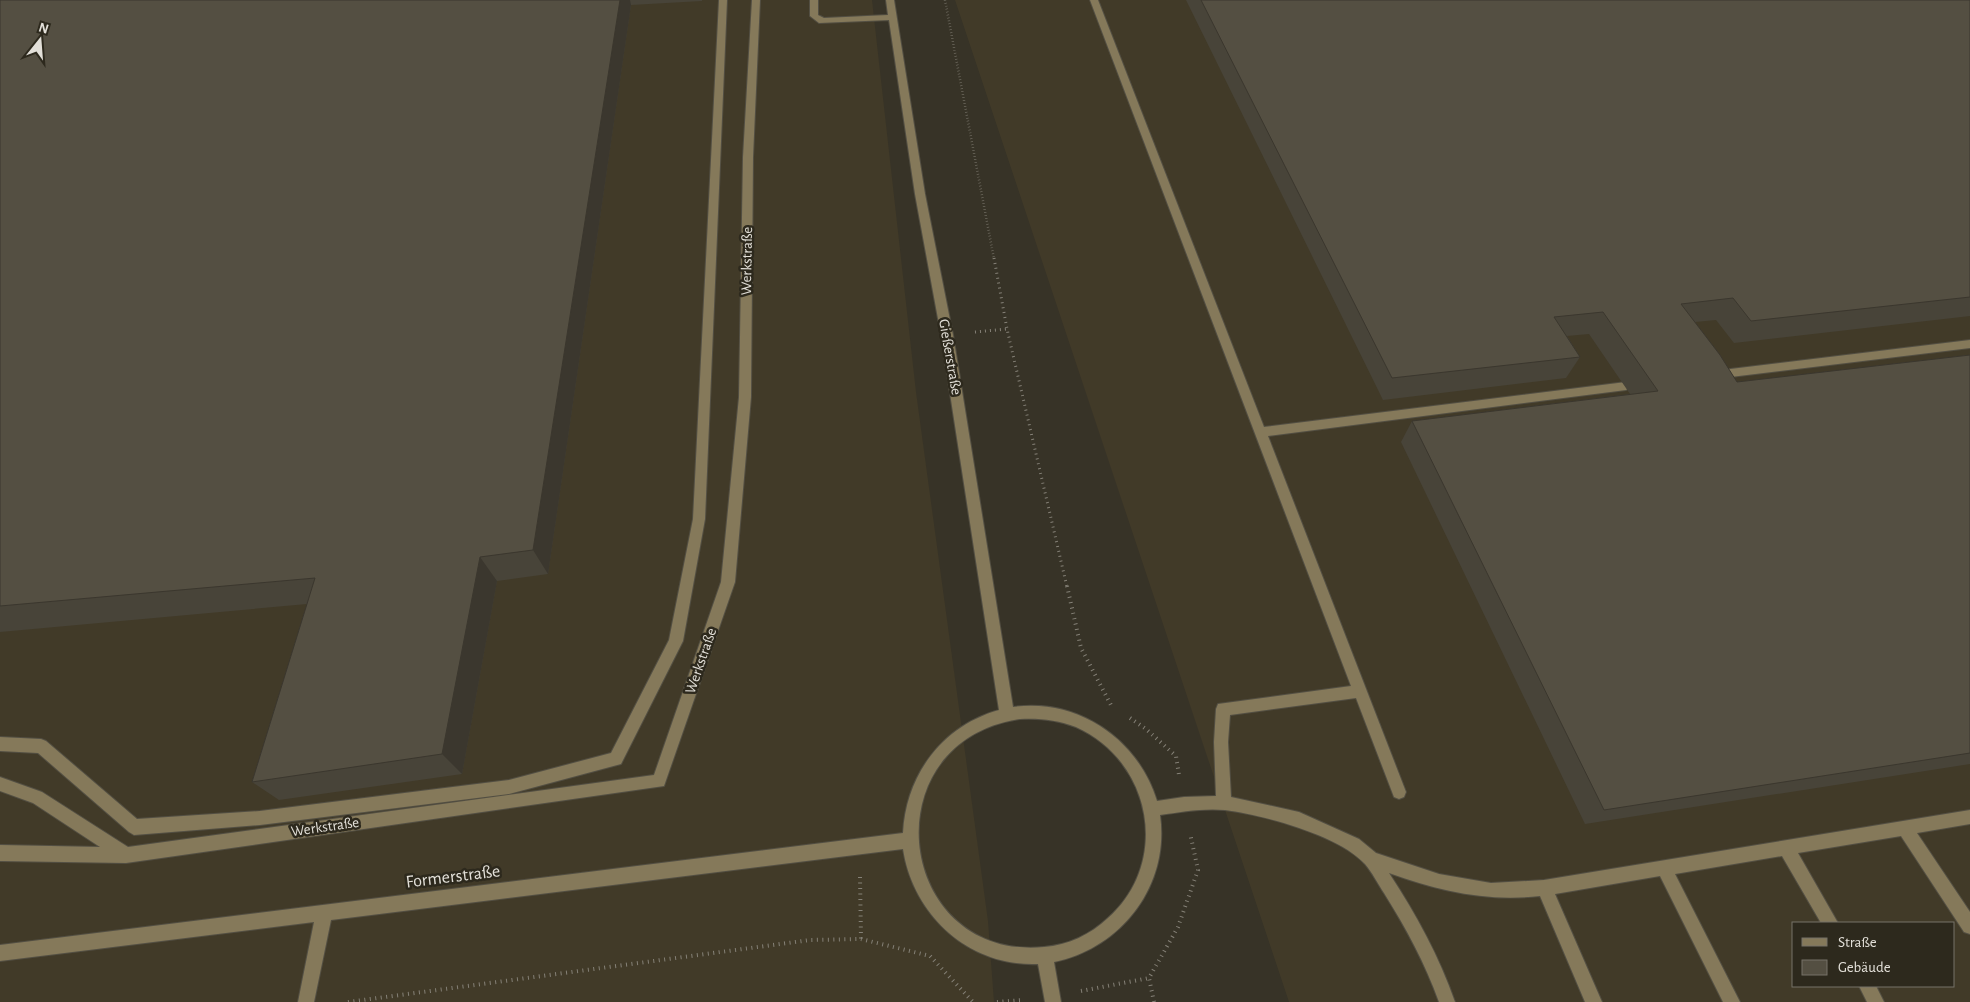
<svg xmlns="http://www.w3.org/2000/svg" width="1970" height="1002" font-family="'Alegreya Sans',sans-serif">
<rect width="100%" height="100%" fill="#373327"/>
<g fill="#413a28" fill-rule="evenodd">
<path d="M0,0H872L916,392L988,921L994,1002H0Z"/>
<path d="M955,0H1970V1002H1289ZM1794,923H1954V986H1794Z"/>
</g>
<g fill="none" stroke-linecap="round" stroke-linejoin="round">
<defs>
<g id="minor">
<path d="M719,0H727L705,519L683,641L621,764L509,794L260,825L134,835L129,832L38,753L0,751V737L41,739L46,741L137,819L260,811L509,780L611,753L669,640L693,519Z"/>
<path d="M752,0H760L753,157L751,397L735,582L664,786L126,863L0,861V845L100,847L33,803L0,791V777L42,792L128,847L654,775L721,582L739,397L743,157Z"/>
<path d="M810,0H818V15L824,18L888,15L886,0H894L925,194L953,335L1013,707C1078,698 1138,739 1157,801L1184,797L1216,796L1214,742L1216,709L1218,704L1351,686L1090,0H1098L1264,427L1626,382L1632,386L1626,390L1268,436L1406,792L1404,797L1399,799L1394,797L1356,698L1230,715L1228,742L1231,797L1299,812L1359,839L1376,853L1439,874L1491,883L1544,880L1970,810V824L1917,833L1970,912V934L1964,932L1901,836L1798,853L1838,923H1821L1782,856L1675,874L1740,1002H1723L1660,876L1555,894L1602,1002H1585L1540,896C1486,902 1439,891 1389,873C1416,914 1439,956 1455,1002H1439C1425,963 1406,928 1384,893C1378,884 1372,872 1365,864C1339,835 1263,815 1225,810C1203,808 1181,812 1160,815C1170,885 1122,948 1054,962L1061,1002H1045L1038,964C969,967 913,915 903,849L331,920L314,1002H298L314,922L0,961V945L903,833C906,775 942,726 999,710L941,335L915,194L889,20L819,23L810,16ZM1020,719C1039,718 1058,720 1076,727C1152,761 1171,862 1108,918C1090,935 1068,945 1044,947C896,961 868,742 1020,719Z"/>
<path d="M1970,340V348L1714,379L1708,375L1714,371Z"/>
<path d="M1859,986H1876L1884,1002H1867Z"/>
</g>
</defs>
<use href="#minor" stroke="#534f43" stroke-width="2"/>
<path stroke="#858177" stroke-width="2.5" stroke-dasharray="0.5 2.5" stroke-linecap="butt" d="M945,0L994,259"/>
<g stroke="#858177" stroke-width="3" stroke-dasharray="1 4" stroke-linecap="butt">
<path d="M994,258L1007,329L1067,587"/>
<path d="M975,332L1007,329"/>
</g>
<g stroke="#858177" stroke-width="4" stroke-dasharray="1 4.5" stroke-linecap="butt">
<path d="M1067,586L1081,648L1112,707"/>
<path d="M1130,718L1146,729L1176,756L1179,775"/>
<path d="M860,877L861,939"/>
<path d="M1081,991L1149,978"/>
<path d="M348,1002L810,940L861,939L930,956L973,1002"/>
<path d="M997,1002L1023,1000"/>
<path d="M1154,1002L1149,978L1178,927L1198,870L1190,833"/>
</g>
<use href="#minor" fill="#85795a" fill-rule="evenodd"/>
</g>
<g fill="#484439">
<path d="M0,0H702V1L631,5L548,574L497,581L462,774L279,800L252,782L307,604L0,632Z"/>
<path d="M1186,0H1970V316L1734,343L1716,320L1695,322L1737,382L1970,355V764L1585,824L1401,442L1412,421L1630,394L1589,334L1567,336L1580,357L1566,378L1383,400Z"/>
</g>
<g fill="#3b372e">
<path d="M620,0H630L631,5L548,574L533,550Z"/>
<path d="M480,557L497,581L462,774L442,754Z"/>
</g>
<g fill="#544f42" stroke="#3b372e">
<path d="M0,0H620L533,550L480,557L442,754L252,782L315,578L0,606Z"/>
<path d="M1201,0H1970V297L1751,321L1733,298L1681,304L1720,355L1737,382L1970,355V753L1604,810L1412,421L1658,391L1603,312L1554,317L1580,357L1392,378Z"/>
</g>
<g text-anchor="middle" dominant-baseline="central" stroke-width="5" stroke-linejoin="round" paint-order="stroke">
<g font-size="15" fill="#e3e0d9" stroke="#2d291d">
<text transform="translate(747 261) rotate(-89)">Werkstraße</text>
<text transform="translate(950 357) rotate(80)">Gießerstraße</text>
<text transform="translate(701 661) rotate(-71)">Werkstraße</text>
<text transform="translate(325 827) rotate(-8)">Werkstraße</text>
</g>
<g font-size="18" fill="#e3e0d9" stroke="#2d291d">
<text transform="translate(453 877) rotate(-7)">Formerstraße</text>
</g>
</g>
<rect x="1792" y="922" width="162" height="65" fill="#2d291d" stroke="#767268"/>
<rect x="1802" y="938" width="25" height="8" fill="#85795a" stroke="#767268"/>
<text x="1838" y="947" font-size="15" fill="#e3e0d9">Straße</text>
<rect x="1802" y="960" width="25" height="15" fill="#544f42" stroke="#767268"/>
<text x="1838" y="972" font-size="15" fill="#e3e0d9">Gebäude</text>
<g transform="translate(40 40) rotate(17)" stroke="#2d291d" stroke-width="4" paint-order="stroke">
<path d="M0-4L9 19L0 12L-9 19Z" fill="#e3e0d9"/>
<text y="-8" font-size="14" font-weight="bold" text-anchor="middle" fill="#e3e0d9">N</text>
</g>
</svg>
